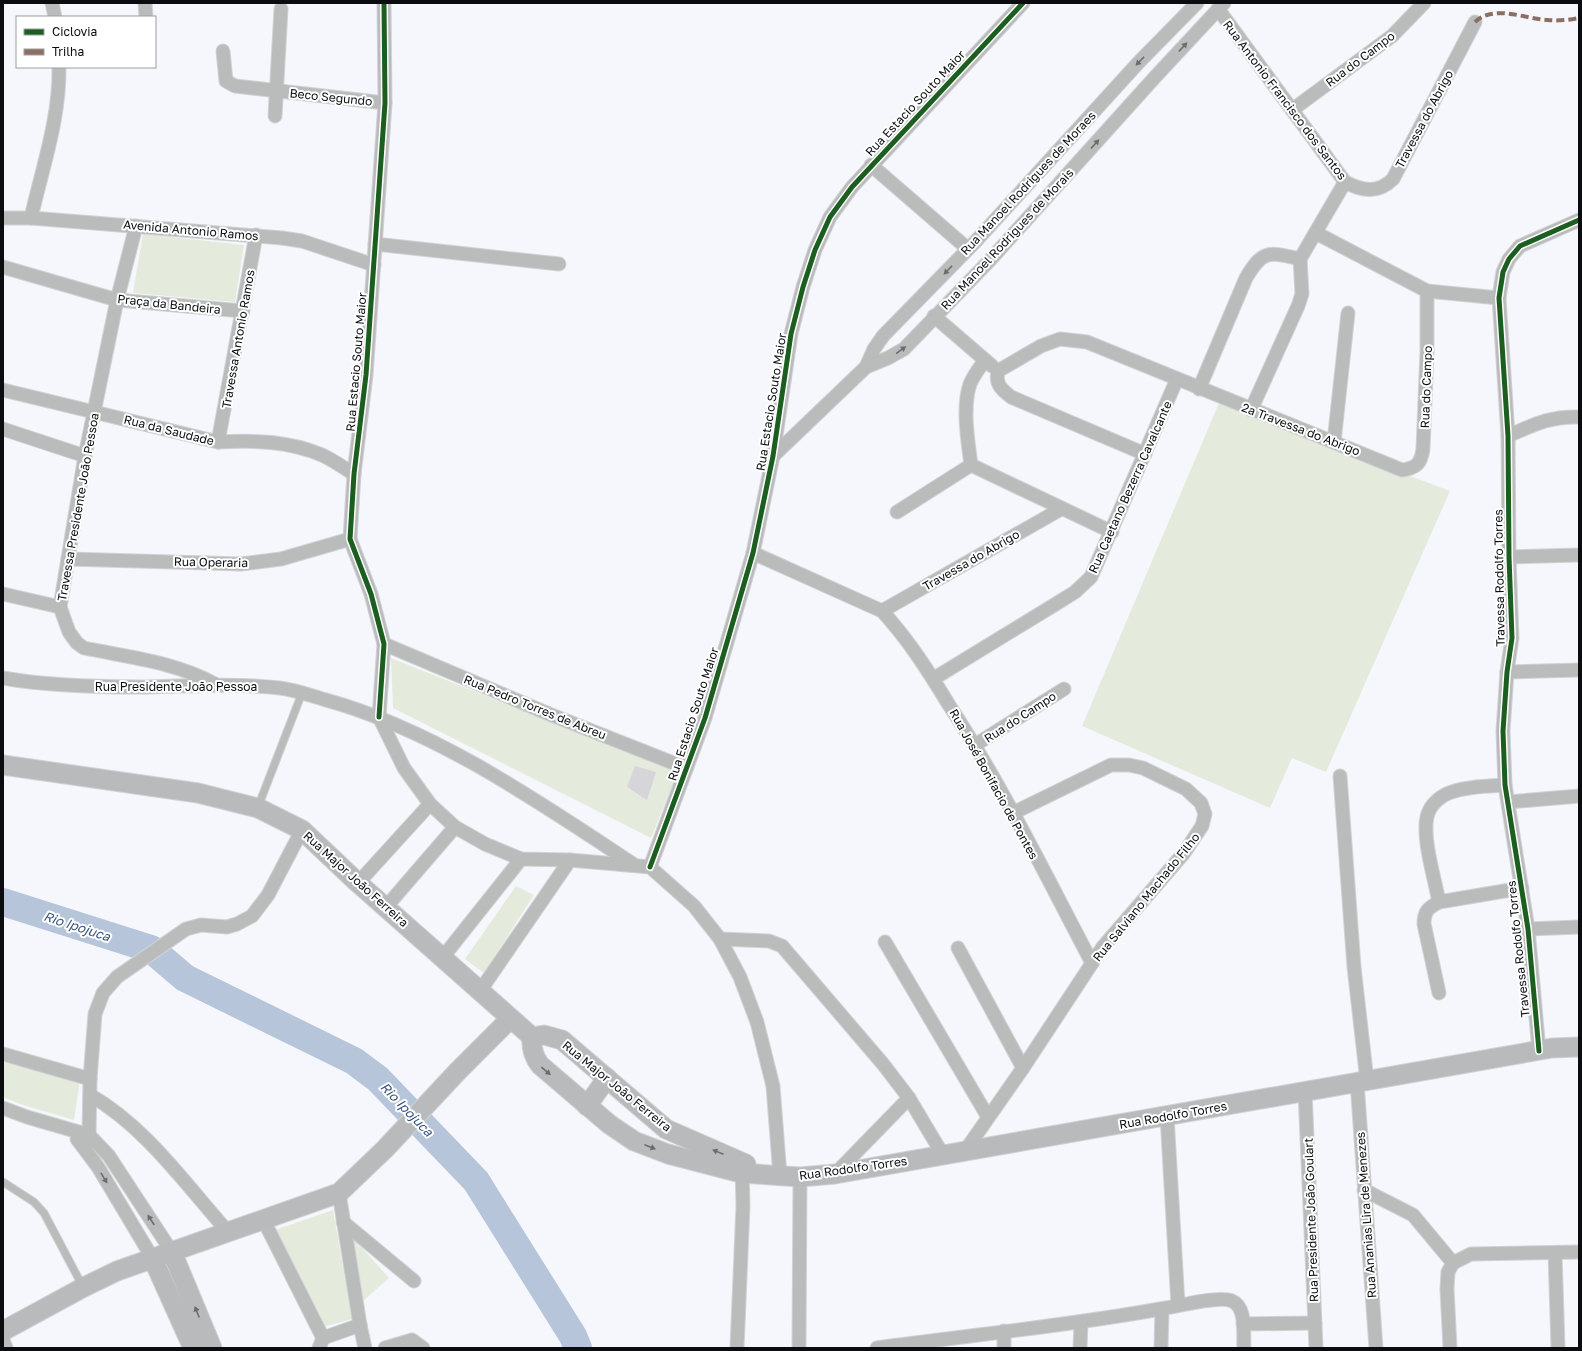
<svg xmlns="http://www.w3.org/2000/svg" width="1582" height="1351" font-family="'Golos Text',sans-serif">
<rect width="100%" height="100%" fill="#f6f7fc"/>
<g fill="#e4ebdd">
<path d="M143,234L244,245L235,302L133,293Z"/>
<path d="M1219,403L1450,491L1326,772L1292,758L1270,808L1082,726Z"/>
<path d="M391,658L678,772L651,838L393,708Z"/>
<path d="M516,886L534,895L484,973L465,959Z"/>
<path d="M3,1062L80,1080L74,1120L23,1105L3,1097Z"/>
<path d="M333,1210L352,1319L323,1327L275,1230Z"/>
<path d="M348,1232L389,1278L362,1302Z"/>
</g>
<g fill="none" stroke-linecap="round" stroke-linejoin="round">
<g stroke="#b7c5da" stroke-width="28">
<path d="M3,902L151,949"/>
<path d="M158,955L185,978L354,1061L378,1079L476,1181L573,1336L578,1348"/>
</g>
</g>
<path fill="#d6d5d9" d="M635,766L656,772L647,800L627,787Z"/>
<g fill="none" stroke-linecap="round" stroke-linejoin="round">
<defs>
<g id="lane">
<path d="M258,807L302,693"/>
<path d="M3,1182L34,1202L44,1213L83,1287"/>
</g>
<g id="street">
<path d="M52,3L55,17"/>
<path d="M145,3L146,17"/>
<path d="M1218,9L1345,182C1362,191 1378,194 1393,179L1475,22"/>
<path d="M223,51L226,81L235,86L385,103"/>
<path d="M1292,110L1392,36L1424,3"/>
<path d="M275,116L281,9"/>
<path d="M871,165L968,249"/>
<path d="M3,218H31L282,238L302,241L374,265"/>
<path d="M31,218C42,169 60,118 59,67"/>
<path d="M136,226L117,300L85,456L60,607L69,632L77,643L84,648C129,657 175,662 215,684"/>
<path d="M1316,233L1427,291L1499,298"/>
<path d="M375,244L559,264"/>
<path d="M1300,259L1345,182"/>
<path d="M3,267L117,300L243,311"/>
<path d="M934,316L992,366"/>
<path d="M985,360C980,367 973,376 970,384C962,407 968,442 971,465L1112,532"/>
<path d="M866,367L874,349L883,336L975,242L1139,62L1197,3"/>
<path d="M998,371L1041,346L1060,339L1087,342L1402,470C1416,468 1421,464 1423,449L1427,352V291"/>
<path d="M998,371C995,384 1001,389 1011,397L1145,454"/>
<path d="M1199,389L1246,278C1263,249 1269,252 1300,259"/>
<path d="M3,390L218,442C254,440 289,441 322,455C333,460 344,468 354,474"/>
<path d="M1251,410L1298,306L1302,294L1300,259"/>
<path d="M3,429L85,456"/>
<path d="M1508,436C1533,425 1550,416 1579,417"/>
<path d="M218,442L256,235"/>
<path d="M1334,442L1348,313"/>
<path d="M773,456L866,367L888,358L904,349L991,259L1156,76L1224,3"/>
<path d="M897,512L971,465"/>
<path d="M753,553L882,611C908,639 929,672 949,705C1003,787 1046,876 1092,963"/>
<path d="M1509,557L1579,555"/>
<path d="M68,559L241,564L281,559L350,539"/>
<path d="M3,594L60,607"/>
<path d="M882,611L1061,509"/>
<path d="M384,644L549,714L686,768"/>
<path d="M1507,672L1579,670"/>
<path d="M3,678C48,686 96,687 142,687C188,686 234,683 280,688C296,690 312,696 326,700C435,730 539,802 633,864"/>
<path d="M933,679L1059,602L1075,592L1091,577L1177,379"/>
<path d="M379,717L384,644L371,594L350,539L354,474L366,375L385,103L384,3"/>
<path d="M379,717L404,768L430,804L455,827L485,844L521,859L570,860L650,867L694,906L720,939L740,977L757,1022L773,1086L780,1176"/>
<path d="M975,745L1064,689"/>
<path d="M1340,776L1354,967L1367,1081"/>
<path d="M1508,802L1579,796"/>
<path d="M650,867L705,718L753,553L773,456L791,334L803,287L815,250L830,217L852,187L1023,3"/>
<path d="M358,883L430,804"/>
<path d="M1439,902C1435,880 1422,838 1427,817C1430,803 1443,794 1455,791C1471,786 1489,786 1505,785"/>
<path d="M386,907L455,827"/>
<path d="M1528,929L1579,927"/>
<path d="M720,939L769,941L782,946L883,1064L909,1098L943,1155"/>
<path d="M885,942L988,1117"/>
<path d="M958,948L1023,1068"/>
<path d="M443,957L521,859"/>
<path d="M480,991L570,860"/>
<path d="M1439,993L1424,924C1424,911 1428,908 1439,902L1522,888"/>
<path d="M1539,1051L1528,929L1505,785L1503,731L1507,672L1512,638L1509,557L1508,436L1499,298L1503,272L1509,259L1520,246L1579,220"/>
<path d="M3,1054L90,1079"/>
<path d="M1357,1082L1376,1348"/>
<path d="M1305,1091L1316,1348"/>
<path d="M90,1095C146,1127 186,1185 229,1233"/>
<path d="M3,1108L27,1117L89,1135L109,1156L172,1252"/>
<path d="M1167,1116L1178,1305"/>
<path d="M77,1139L98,1167L153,1259"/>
<path d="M83,1145L89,1135L90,1079L95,1014L103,993L117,977L186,929L201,925L227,927L237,924L252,916L268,895L302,830"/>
<path d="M965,1151L1023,1068L1102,948L1184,853L1202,826L1205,814L1201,803L1186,789L1143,768L1129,765H1111L1013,813"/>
<path d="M835,1174L909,1098"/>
<path d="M1364,1190L1413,1215L1453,1263"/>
<path d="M339,1193L360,1325L365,1348"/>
<path d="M263,1219L323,1338"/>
<path d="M343,1222L414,1281"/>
<path d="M1555,1253L1558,1348"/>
<path d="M1243,1324L1315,1323"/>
<path d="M3,1340L6,1348"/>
<path d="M319,1348L323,1338L360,1325"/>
<path d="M385,1348L412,1340L423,1348"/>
<path d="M737,1348L743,1206L742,1166"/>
<path d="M799,1348L800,1177"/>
<path d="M877,1348C971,1335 1067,1326 1160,1309C1175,1307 1220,1295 1232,1301C1247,1307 1243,1334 1244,1348"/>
<path d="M1004,1348V1331"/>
<path d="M1080,1348L1081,1322"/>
<path d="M1161,1348L1162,1309"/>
<path d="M1450,1348L1447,1289L1448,1272L1453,1263L1471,1254L1579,1252"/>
</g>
<g id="secondary">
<path d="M3,765L198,793L258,808L302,830L358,883L532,1037L544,1035L562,1040L666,1129L746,1164"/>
<path d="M532,1037C531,1048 533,1056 540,1065L609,1124L634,1141L668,1154L741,1173L800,1177L835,1174L1552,1048L1579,1047"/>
<path d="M587,1106L607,1078"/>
<path d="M172,1252L212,1348"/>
<path d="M153,1259L193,1348"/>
<path d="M3,1331L84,1287L117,1271L339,1193L385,1149L458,1071L510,1019"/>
</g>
</defs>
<use href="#lane" stroke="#d1d2d5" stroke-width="9"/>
<use href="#street" stroke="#d1d2d5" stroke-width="15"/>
<use href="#secondary" stroke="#d1d2d5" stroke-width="21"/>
<use href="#lane" stroke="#babbbb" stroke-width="7"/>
<use href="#street" stroke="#babbbb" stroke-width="13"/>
<use href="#secondary" stroke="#b9babb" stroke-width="19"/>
<path stroke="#8d6e63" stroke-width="4" stroke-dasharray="8 4" stroke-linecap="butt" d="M1475,22C1494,4 1525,19 1548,20C1558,21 1569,20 1579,18"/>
<defs>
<g id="cycleway">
<path d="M379,717L384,644L371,594L350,539L354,474L366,375L385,103L384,3"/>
<path d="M650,867L705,718L753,553L773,456L791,334L803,287L815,250L830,217L852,187L1023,3"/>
<path d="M1539,1051L1528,929L1505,785L1503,731L1507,672L1512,638L1509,557L1508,436L1499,298L1503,272L1509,259L1520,246L1579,220"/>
</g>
</defs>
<use href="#cycleway" stroke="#fff" stroke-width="8"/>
<use href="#cycleway" stroke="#1b5e20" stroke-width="5"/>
</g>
<defs><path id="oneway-solid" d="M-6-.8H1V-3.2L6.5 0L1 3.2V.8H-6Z"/></defs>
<g fill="#6b6c6e">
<use href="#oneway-solid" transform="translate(1183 47) rotate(-47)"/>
<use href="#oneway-solid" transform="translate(1140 61) rotate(134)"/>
<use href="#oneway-solid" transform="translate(1095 144) rotate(-48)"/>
<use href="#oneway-solid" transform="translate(948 270) rotate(134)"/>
<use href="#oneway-solid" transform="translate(901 350) rotate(-36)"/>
<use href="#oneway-solid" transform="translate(546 1071) rotate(40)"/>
<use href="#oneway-solid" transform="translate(650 1147) rotate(21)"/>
<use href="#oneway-solid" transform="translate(718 1152) rotate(-158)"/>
<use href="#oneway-solid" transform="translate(104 1178) rotate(59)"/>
<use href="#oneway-solid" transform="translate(151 1220) rotate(-123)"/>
<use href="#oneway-solid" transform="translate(197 1312) rotate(-112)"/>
</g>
<g text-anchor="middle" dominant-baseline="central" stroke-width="4" stroke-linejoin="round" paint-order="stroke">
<g font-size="12" fill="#0b0c0f" stroke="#fff">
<text transform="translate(1360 59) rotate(-37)">Rua do Campo</text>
<text transform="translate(331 97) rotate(6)">Beco Segundo</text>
<text transform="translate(1285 100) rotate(53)">Rua Antonio Francisco dos Santos</text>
<text transform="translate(915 103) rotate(-47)">Rua Estacio Souto Maior</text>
<text transform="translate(1424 119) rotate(-62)">Travessa do Abrigo</text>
<text transform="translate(1028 183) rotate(-47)">Rua Manoel Rodrigues de Moraes</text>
<text transform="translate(191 230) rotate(5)">Avenida Antonio Ramos</text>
<text transform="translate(1007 239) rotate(-47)">Rua Manoel Rodrigues de Morais</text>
<text transform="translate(169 304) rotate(6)">Praça da Bandeira</text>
<text transform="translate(238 339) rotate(-80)">Travessa Antonio Ramos</text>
<text transform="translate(356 362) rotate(-85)">Rua Estacio Souto Maior</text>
<text transform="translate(1426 387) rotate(-88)">Rua do Campo</text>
<text transform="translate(771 402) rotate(-81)">Rua Estacio Souto Maior</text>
<text transform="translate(1301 429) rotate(21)">2ª Travessa do Abrigo</text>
<text transform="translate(169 430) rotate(14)">Rua da Saudade</text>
<text transform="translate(1130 487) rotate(-66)">Rua Caetano Bezerra Cavalcante</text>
<text transform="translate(78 507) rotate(-80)">Travessa Presidente João Pessoa</text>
<text transform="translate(971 560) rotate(-30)">Travessa do Abrigo</text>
<text transform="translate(211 562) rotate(1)">Rua Operaria</text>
<text transform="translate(1499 578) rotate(-91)">Travessa Rodolfo Torres</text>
<text x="176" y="686">Rua Presidente João Pessoa</text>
<text transform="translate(535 707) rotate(22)">Rua Pedro Torres de Abreu</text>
<text transform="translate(693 714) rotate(-72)">Rua Estacio Souto Maior</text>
<text transform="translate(1020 717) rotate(-33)">Rua do Campo</text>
<text transform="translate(994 784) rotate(61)">Rua José Bonifacio de Pontes</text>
<text transform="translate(356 879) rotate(42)">Rua Major João Ferreira</text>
<text transform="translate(1146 897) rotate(-51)">Rua Salviano Machado Filho</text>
<text transform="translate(1518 949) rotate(-96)">Travessa Rodolfo Torres</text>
<text transform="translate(617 1086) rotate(39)">Rua Major João Ferreira</text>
<text transform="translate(1173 1115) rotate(-10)">Rua Rodolfo Torres</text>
<text transform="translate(853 1168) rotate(-8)">Rua Rodolfo Torres</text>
<text transform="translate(1366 1215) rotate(-94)">Rua Ananias Lira de Menezes</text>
<text transform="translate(1311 1220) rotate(-92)">Rua Presidente João Goulart</text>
</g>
<g font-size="13" font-style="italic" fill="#39557e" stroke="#fff">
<text transform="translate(77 926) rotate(18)">Rio Ipojuca</text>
<text transform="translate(407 1109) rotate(46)">Rio Ipojuca</text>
</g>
</g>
<rect width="1582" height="1351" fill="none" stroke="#0b0c0f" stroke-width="8"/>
<rect x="16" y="16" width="140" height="52" fill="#ffffff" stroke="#9d9e9f"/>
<rect x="24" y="29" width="20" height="6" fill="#1b5e20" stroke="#9d9e9f"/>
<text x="52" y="36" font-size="12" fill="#0b0c0f">Ciclovia</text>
<rect x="24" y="49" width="20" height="6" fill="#8d6e63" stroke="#9d9e9f"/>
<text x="52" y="56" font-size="12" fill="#0b0c0f">Trilha</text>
</svg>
